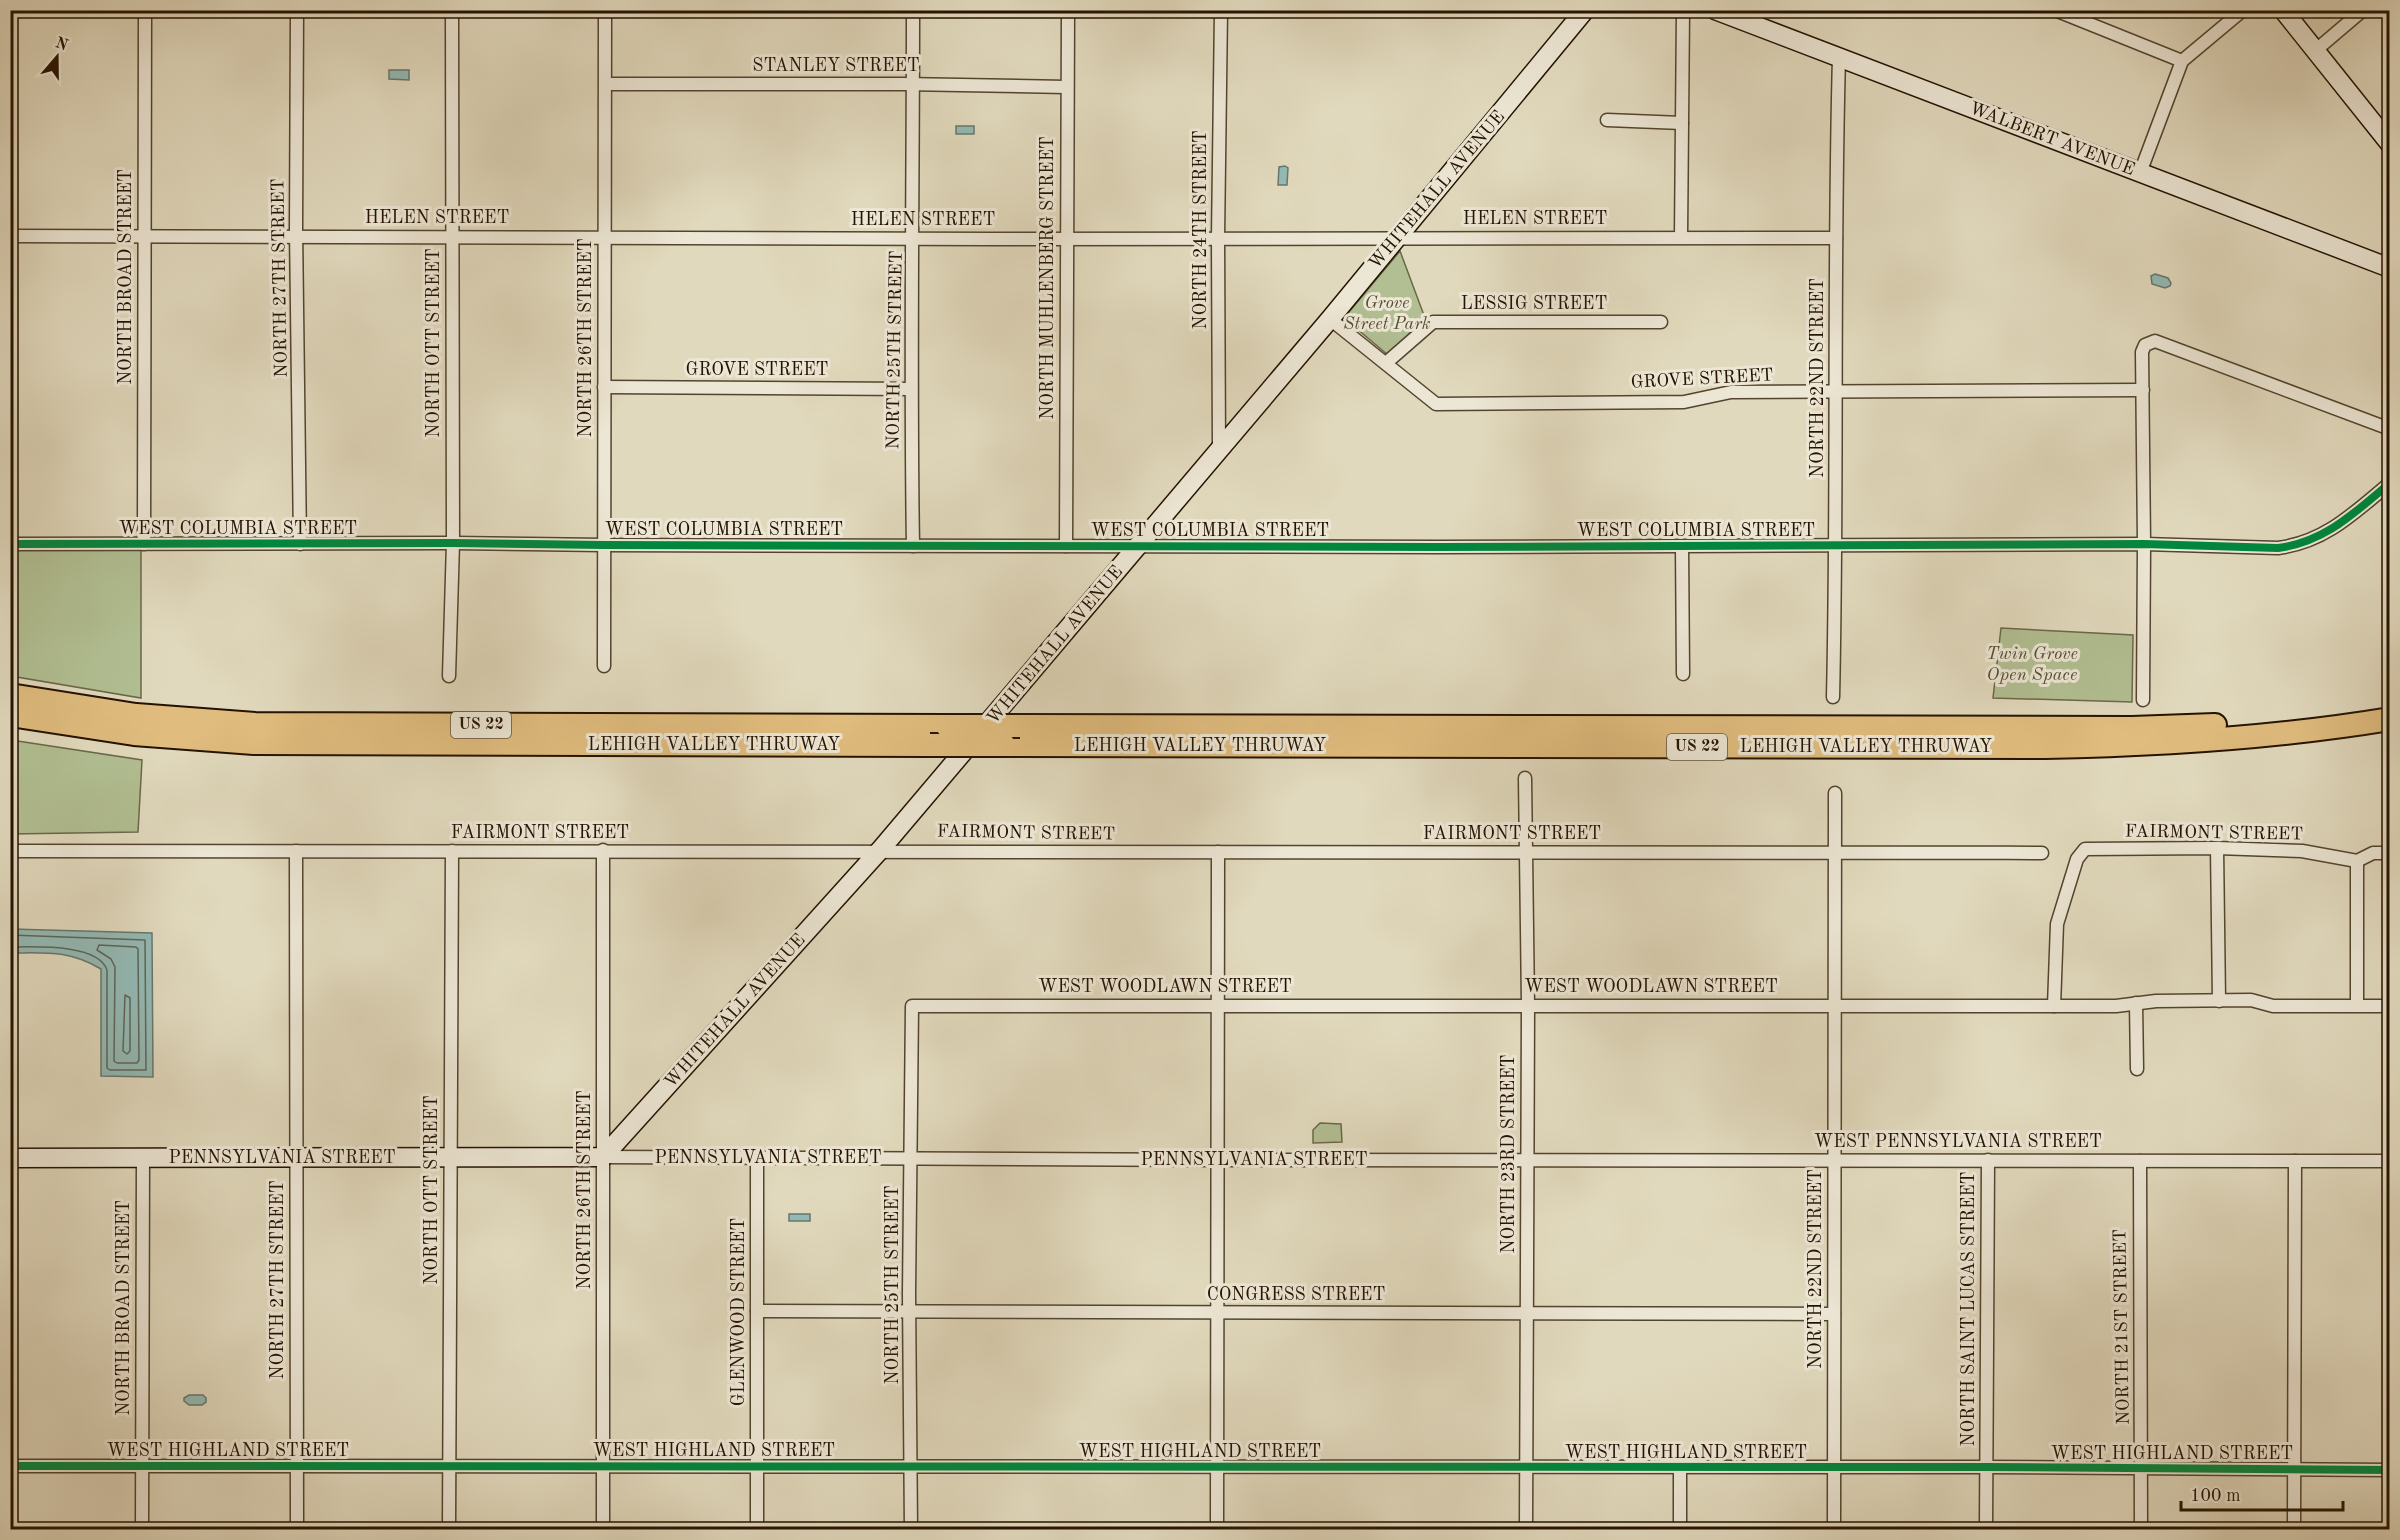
<svg xmlns="http://www.w3.org/2000/svg" width="2400" height="1540" font-family="'Old Standard TT',serif">
<rect width="100%" height="100%" fill="#e1d9bd"/>
<filter id="stains"><feTurbulence type="fractalNoise" baseFrequency=".00333" numOctaves="4"/><feColorMatrix values="0 0 0 0 .2 0 0 0 0 .09 0 0 0 0 .02 0 0 0 .5 -.17"/></filter>
<radialGradient id="worn" r=".72"><stop offset=".6" stop-color="#630" stop-opacity="0"/><stop offset="1" stop-color="#630" stop-opacity=".3"/></radialGradient>
<g fill="#b1bf92" stroke="#6a6849" stroke-width="1.5">
<path d="M1400,251L1425,318L1388,355L1344,318Z"/>
<path d="M11,550H141V698L11,676Z"/>
<path d="M2001,628L2133,635L2132,702L1993,698Z"/>
<path d="M11,740L142,760L138,832L11,834Z"/>
<path d="M1320,1123L1341,1124L1342,1142L1313,1143V1130Z"/>
</g>
<g fill="#94bab5" stroke="#67776d" stroke-width="1.5">
<path d="M389,70H409V80L389,79Z"/>
<rect x="956" y="126" width="18" height="8"/>
<path d="M1285,166L1288,168L1287,185H1278L1279,167Z"/>
<path d="M2155,274L2168,278L2171,283L2170,286L2165,288L2152,284L2151,276Z"/>
<path d="M11,929L152,933L153,1077L101,1076V969C69,950 46,953 11,953Z"/>
<rect x="789" y="1214" width="21" height="7"/>
<path d="M189,1395H203L206,1398V1402L202,1405H189L184,1401V1398Z"/>
</g>
<g fill="none" stroke-linecap="round" stroke-linejoin="round">
<g stroke="#5c665a" stroke-width="1.5">
<path d="M10,935L145,940L146,1070H110L107,1068V970C98,943 33,947 10,947"/>
<path d="M99,945L136,947L138,949L139,1060L137,1063H117L114,1061L115,967L111,959L97,950Z"/>
<path d="M125,995L130,998V1051L127,1054L123,1051Z"/>
</g>
<defs>
<g id="street">
<path d="M297,10L296,229L300,544"/>
<path d="M2055,10L2182,61"/>
<path d="M2316,50L2363,10"/>
<path d="M606,84H903L1066,87"/>
<path d="M1607,120L1682,123"/>
<path d="M2140,173L2182,61L2243,10"/>
<path d="M10,236L990,239L1836,238"/>
<path d="M1681,236L1683,10"/>
<path d="M1330,319L1436,404L1684,402L1731,392L2143,390"/>
<path d="M1386,363L1433,322H1661"/>
<path d="M604,387L910,389"/>
<path d="M1219,450L1218,238L1221,10"/>
<path d="M10,544L453,543L604,545L1438,547L2144,544L2278,548C2325,542 2354,513 2390,483"/>
<path d="M144,544L145,10"/>
<path d="M913,546C910,367 913,189 913,10"/>
<path d="M1066,546L1068,10"/>
<path d="M1682,546L1683,674"/>
<path d="M604,666L605,10"/>
<path d="M449,676L453,543L452,10"/>
<path d="M1833,697C1838,484 1833,271 1839,58"/>
<path d="M2143,700L2144,544L2142,352L2145,345L2155,341L2390,429"/>
<path d="M1525,778L1528,1005L1526,1530"/>
<path d="M2217,848L2219,1001"/>
<path d="M603,850V1530"/>
<path d="M10,851C688,851 1365,850 2042,853"/>
<path d="M296,851L297,1530"/>
<path d="M2357,861V1005"/>
<path d="M2136,1003L2137,1069"/>
<path d="M2054,1006L2057,924L2077,859L2085,849L2217,848L2302,851L2357,861L2373,853H2390"/>
<path d="M603,1157L1219,1160L2390,1161"/>
<path d="M2140,1161L2141,1530"/>
<path d="M757,1311L1834,1314"/>
<path d="M10,1466L1986,1467L2390,1470"/>
<path d="M142,1530L143,1158"/>
<path d="M449,1530L452,851"/>
<path d="M757,1530V1159"/>
<path d="M911,1530L909,1294L912,1006H2116L2156,1001L2251,1000L2273,1006H2390"/>
<path d="M1217,1530L1218,852"/>
<path d="M1680,1530V1468"/>
<path d="M1834,1530L1835,793"/>
<path d="M1986,1530L1988,1160"/>
<path d="M2294,1530L2295,1161"/>
</g>
<g id="secondary">
<path d="M1715,10L2390,268"/>
<path d="M2283,10L2390,144"/>
<path d="M10,1158L603,1157L881,849L1330,319L1585,10"/>
</g>
<g id="highway">
<path d="M10,695L136,715L255,724L947,726"/>
<path d="M10,715L134,734L254,743L930,745"/>
<path d="M1020,726L2132,728L2215,725"/>
<path d="M1004,745L2045,747C2160,745 2275,738 2390,719"/>
</g>
</defs>
<use href="#street" stroke="#53442f" stroke-width="15"/>
<use href="#secondary" stroke="#241200" stroke-width="21"/>
<use href="#highway" stroke="#241200" stroke-width="26"/>
<use href="#street" stroke="#ece6d4" stroke-width="12"/>
<use href="#secondary" stroke="#ece6d4" stroke-width="18"/>
<use href="#highway" stroke="#e0bc7e" stroke-width="22"/>
<defs>
<g id="highway-bridge">
<path d="M947,726H1020"/>
<path d="M930,745H1004"/>
</g>
</defs>
<use href="#highway-bridge" stroke="#241200" stroke-width="26" stroke-linecap="butt"/>
<use href="#highway-bridge" stroke="#e0bc7e" stroke-width="22"/>
<defs>
<g id="cycleway">
<path d="M10,544L453,543L604,545L1438,547L2144,544L2278,548C2325,542 2354,513 2390,483"/>
<path d="M10,1466L1986,1467L2390,1470"/>
</g>
</defs>
<use href="#cycleway" stroke="#ece6d4" stroke-width="11"/>
<use href="#cycleway" stroke="#00873e" stroke-width="8"/>
</g>
<g text-anchor="middle" dominant-baseline="central" stroke-width="6" stroke-linejoin="round" paint-order="stroke">
<g fill="#ece6d4" stroke="#605240" stroke-width="1.5">
<rect x="451" y="712" width="60" height="26" rx="4.5"/>
<rect x="1667" y="734" width="60" height="26" rx="4.5"/>
</g>
<g font-size="16" font-weight="bold" fill="#241200">
<text x="481" y="725">US 22</text>
<text x="1697" y="747">US 22</text>
</g>
<g font-size="18" fill="#241200" stroke="#ece6d4">
<text x="836" y="66">STANLEY STREET</text>
<text transform="translate(2052 139) rotate(21)">WALBERT AVENUE</text>
<text transform="translate(1437 190) rotate(-50)">WHITEHALL AVENUE</text>
<text x="437" y="218">HELEN STREET</text>
<text x="1535" y="219">HELEN STREET</text>
<text x="923" y="220">HELEN STREET</text>
<text transform="translate(1201 230) rotate(-90)">NORTH 24TH STREET</text>
<text transform="translate(126 277) rotate(-90)">NORTH BROAD STREET</text>
<text transform="translate(280 278) rotate(-91)">NORTH 27TH STREET</text>
<text transform="translate(1048 278) rotate(-90)">NORTH MUHLENBERG STREET</text>
<text x="1534" y="304">LESSIG STREET</text>
<text transform="translate(586 338) rotate(-90)">NORTH 26TH STREET</text>
<text transform="translate(434 343) rotate(-90)">NORTH OTT STREET</text>
<text transform="translate(895 350) rotate(-89)">NORTH 25TH STREET</text>
<text x="757" y="370">GROVE STREET</text>
<text transform="translate(1818 378) rotate(-90)">NORTH 22ND STREET</text>
<text transform="translate(1702 379) rotate(-3)">GROVE STREET</text>
<text x="238" y="529">WEST COLUMBIA STREET</text>
<text x="724" y="530">WEST COLUMBIA STREET</text>
<text x="1210" y="531">WEST COLUMBIA STREET</text>
<text x="1696" y="531">WEST COLUMBIA STREET</text>
<text transform="translate(1055 645) rotate(-50)">WHITEHALL AVENUE</text>
<text x="714" y="745">LEHIGH VALLEY THRUWAY</text>
<text x="1200" y="746">LEHIGH VALLEY THRUWAY</text>
<text x="1866" y="747">LEHIGH VALLEY THRUWAY</text>
<text x="540" y="833">FAIRMONT STREET</text>
<text transform="translate(1026 833) rotate(1)">FAIRMONT STREET</text>
<text transform="translate(2214 833) rotate(1)">FAIRMONT STREET</text>
<text x="1512" y="834">FAIRMONT STREET</text>
<text x="1165" y="987">WEST WOODLAWN STREET</text>
<text x="1651" y="987">WEST WOODLAWN STREET</text>
<text transform="translate(735 1011) rotate(-48)">WHITEHALL AVENUE</text>
<text x="1958" y="1142">WEST PENNSYLVANIA STREET</text>
<text transform="translate(1509 1154) rotate(-90)">NORTH 23RD STREET</text>
<text x="282" y="1158">PENNSYLVANIA STREET</text>
<text x="768" y="1158">PENNSYLVANIA STREET</text>
<text x="1254" y="1160">PENNSYLVANIA STREET</text>
<text transform="translate(432 1190) rotate(-90)">NORTH OTT STREET</text>
<text transform="translate(585 1190) rotate(-90)">NORTH 26TH STREET</text>
<text transform="translate(1816 1269) rotate(-90)">NORTH 22ND STREET</text>
<text transform="translate(278 1280) rotate(-90)">NORTH 27TH STREET</text>
<text transform="translate(893 1285) rotate(-90)">NORTH 25TH STREET</text>
<text x="1296" y="1295">CONGRESS STREET</text>
<text transform="translate(124 1308) rotate(-90)">NORTH BROAD STREET</text>
<text transform="translate(1969 1309) rotate(-90)">NORTH SAINT LUCAS STREET</text>
<text transform="translate(739 1312) rotate(-90)">GLENWOOD STREET</text>
<text transform="translate(2122 1327) rotate(-91)">NORTH 21ST STREET</text>
<text x="228" y="1451">WEST HIGHLAND STREET</text>
<text x="714" y="1451">WEST HIGHLAND STREET</text>
<text x="1200" y="1452">WEST HIGHLAND STREET</text>
<text x="1686" y="1453">WEST HIGHLAND STREET</text>
<text x="2172" y="1454">WEST HIGHLAND STREET</text>
</g>
<g font-size="18" font-style="italic" fill="#554f33" stroke="#ece6d4">
<text x="1387" y="303">Grove<tspan x="1387" dy="21">Street Park</tspan></text>
<text x="2032" y="654">Twin Grove<tspan x="2032" dy="21">Open Space</tspan></text>
</g>
</g>
<rect width="2400" height="1540" fill="none" stroke="#e1d9bd" stroke-width="36"/>
<rect x="12" y="12" width="2376" height="1516" fill="none" stroke="#241200" stroke-width="3"/>
<rect x="18" y="18" width="2364" height="1504" fill="none" stroke="#241200" stroke-width="1.5"/>
<g transform="translate(57 57) rotate(20)" stroke="#ece6d4" stroke-width="4.5" paint-order="stroke">
<path d="M0-4.5L10 22L0 15L-10 22Z" fill="#241200"/>
<text y="-9" font-size="16" font-weight="bold" text-anchor="middle" fill="#241200">N</text>
</g>
<path d="M2181 1501v9h162v-9" fill="none" stroke="#241200" stroke-width="3"/>
<text x="2190" y="1501" font-size="18" fill="#241200" stroke="#ece6d4" stroke-width="4.5" paint-order="stroke">100 m</text>
<rect width="100%" height="100%" filter="url(#stains)"/>
<rect width="100%" height="100%" fill="url(#worn)"/>
</svg>
